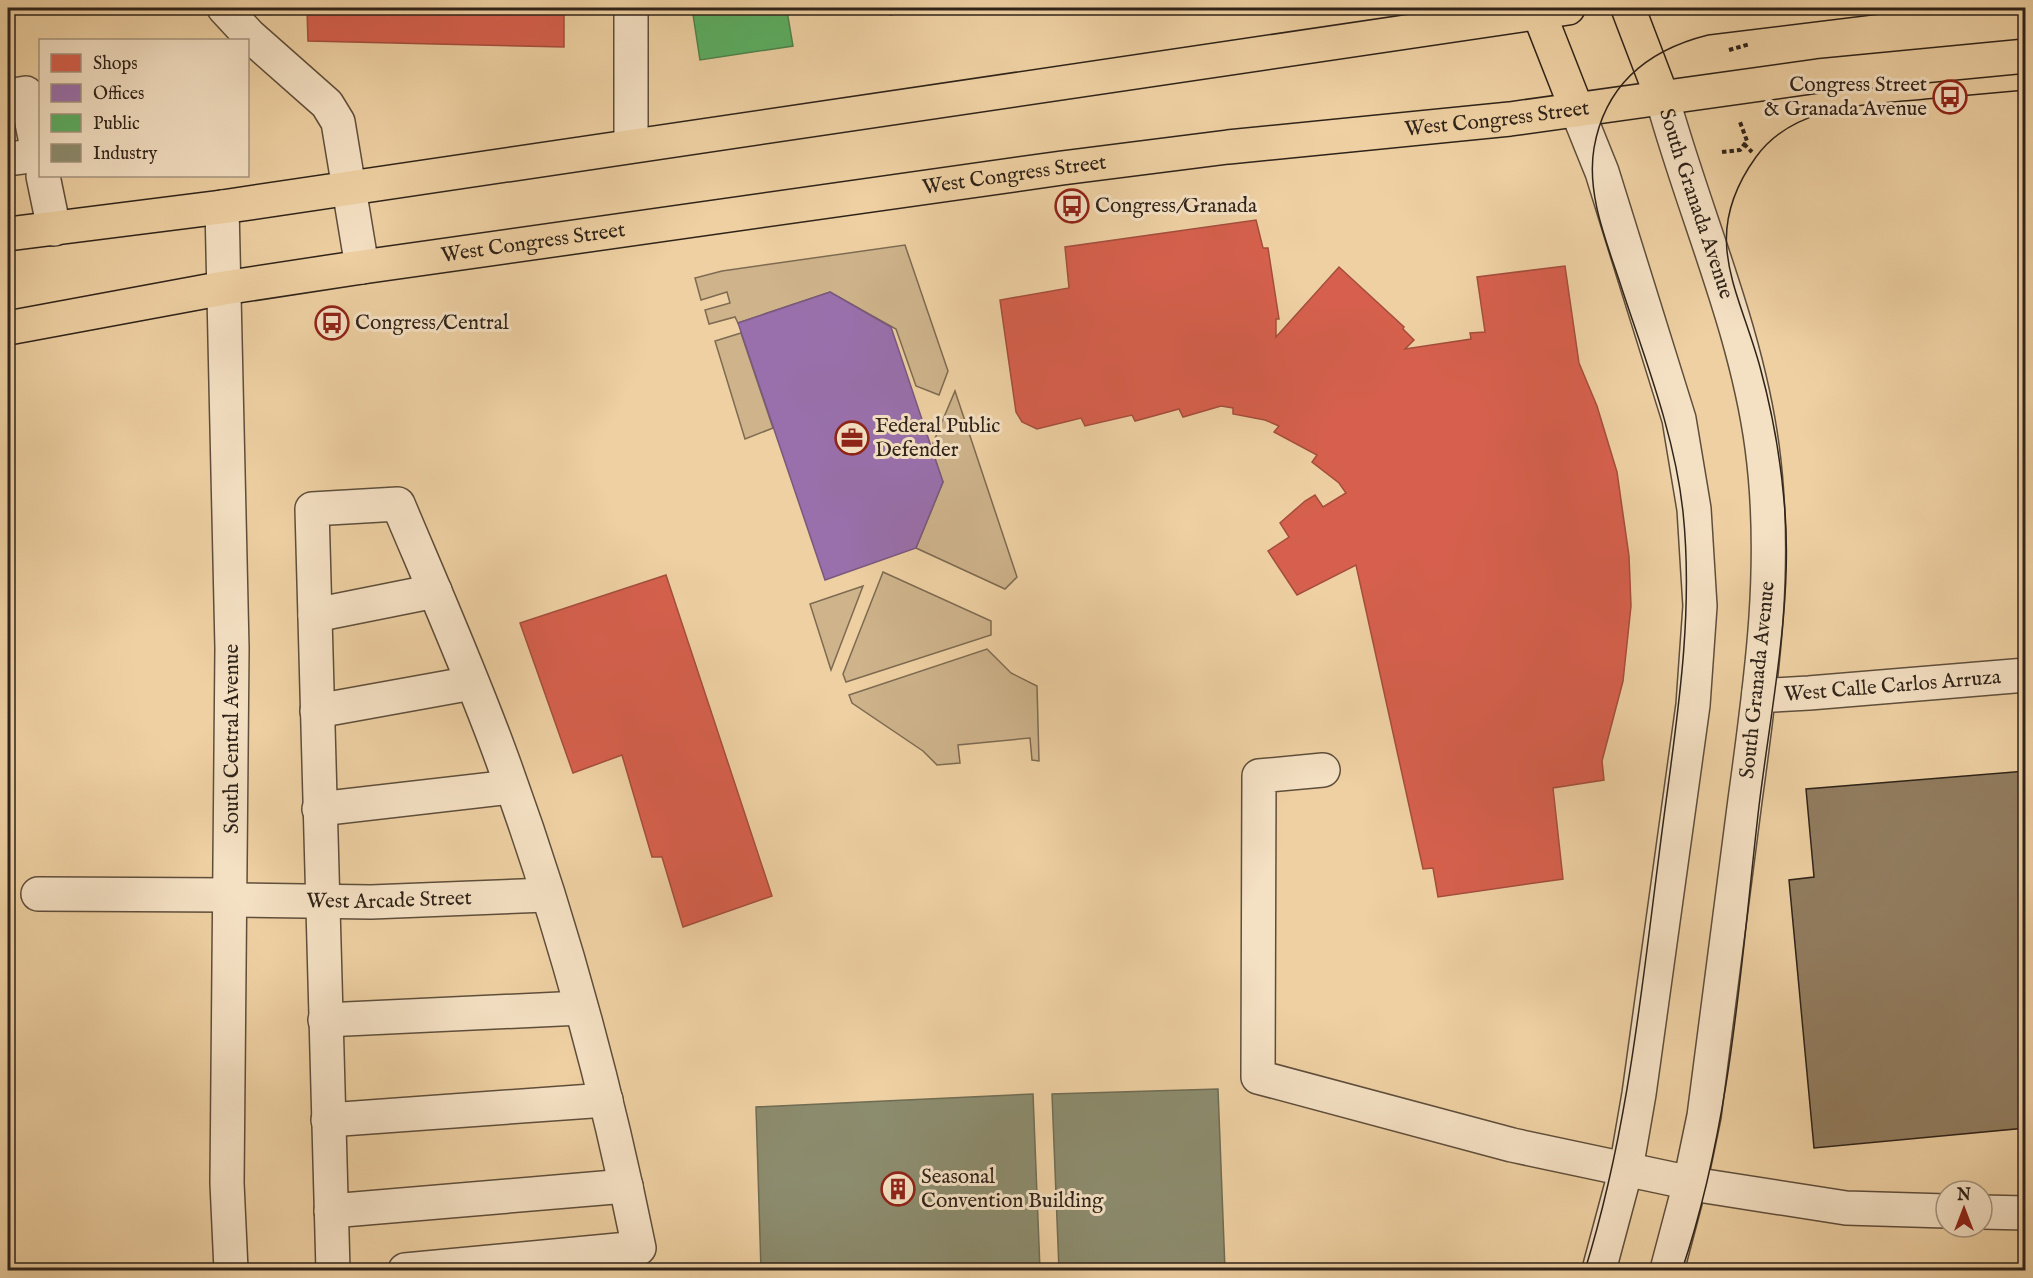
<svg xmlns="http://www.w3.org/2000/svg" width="2033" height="1278" font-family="'IM FELL English',serif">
<rect width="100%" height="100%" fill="#eed0a2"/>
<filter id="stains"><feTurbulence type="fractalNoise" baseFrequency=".00333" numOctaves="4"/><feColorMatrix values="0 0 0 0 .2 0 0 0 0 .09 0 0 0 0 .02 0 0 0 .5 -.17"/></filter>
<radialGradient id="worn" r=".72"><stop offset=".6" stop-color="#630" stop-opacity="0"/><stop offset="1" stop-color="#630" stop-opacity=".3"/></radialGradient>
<g fill="#ceb38b" stroke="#7e6b52" stroke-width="1.5">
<path d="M905,245L948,371L939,395L916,386L896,329L830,292L738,323L735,317L709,324L705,310L730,303L727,292L701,300L695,278L722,271Z"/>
<path d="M741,333L773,428L745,439L715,341Z"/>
<path d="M955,391L1017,577L1005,589L916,548L943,482L931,448Z"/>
<path d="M883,572L991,621V635L846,682L843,674Z"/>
<path d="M863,586L831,670L810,604Z"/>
<path d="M987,649L1011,673L1037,686L1039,761L1032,760L1030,738L958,745L960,763L937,765L923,751L852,703L849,695Z"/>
</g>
<g fill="#d6604d" stroke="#a44e3d" stroke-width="1.5">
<path d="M276,8H564V47L308,41L307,9L276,10Z"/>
<path d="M889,8H939L890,15Z"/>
<path d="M1256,220L1263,248H1268L1279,319H1276V337L1339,267L1404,327L1403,329L1414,340L1405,349L1471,339L1470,333L1485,332L1477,277L1565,266L1579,363L1597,406L1617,472L1629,556L1631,606L1623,681L1602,761L1604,780L1553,788L1563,879L1438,897L1433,868L1423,869L1356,565L1297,595L1268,551L1289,537L1280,523L1305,501L1315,495L1323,507L1346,493L1339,483L1312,462L1317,455L1274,432L1279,426L1265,420L1233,414V408L1221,406L1183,417L1179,409L1135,421L1132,415L1085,426L1081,418L1037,429L1022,422L1016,412L1000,300L1069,288L1065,247Z"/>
<path d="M666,575L772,896L683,927L662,857H652L622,755L573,773L520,623Z"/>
</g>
<path fill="#9970ab" stroke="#79597f" stroke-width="1.5" d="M830,292L891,327L943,482L916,548L825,580L738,323Z"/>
<path fill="#5aae61" stroke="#4d844b" stroke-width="1.5" d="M692,8H810L787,11L793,46L700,60Z"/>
<g fill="#8c8c6e" stroke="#706c54" stroke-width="1.5">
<path d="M1218,1089L1225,1270H1059L1052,1094Z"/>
<path d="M1033,1094L1040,1270H761L756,1107Z"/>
</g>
<path fill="#927d60" stroke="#2f2319" stroke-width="1.5" d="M2026,771V1128L1814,1148L1789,880L1814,877L1806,789Z"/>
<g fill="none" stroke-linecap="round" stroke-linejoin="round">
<defs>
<g id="minor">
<path d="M224,8L249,35L327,104L338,122L362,267"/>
<path d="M631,8V144"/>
<path d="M8,96L26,93L40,163"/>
<path id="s1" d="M1662,97C1694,213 1746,327 1762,447C1778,566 1761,683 1745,800C1731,906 1717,1011 1704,1116L1690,1183L1667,1270"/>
<path d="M1577,110L1602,172L1679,419L1694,509L1700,606L1693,705L1639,1094L1626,1169L1599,1270"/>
<path d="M8,159L39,155"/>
<path d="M43,176L54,229"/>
<path d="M222,207L232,648L227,1183L231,1270"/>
<path d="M315,615L435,591"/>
<path id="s2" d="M1759,692L1773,695L1809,693L2026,675"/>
<path d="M317,711L472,683"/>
<path d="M1323,770L1259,776L1258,1077L1512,1145L1705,1186L1846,1208L1946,1211"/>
<path d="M319,809L511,787"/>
<path d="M38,894L231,895"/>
<path id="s3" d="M231,900L371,902L546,895"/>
<path d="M325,1020L581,1008"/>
<path d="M328,1120L606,1100"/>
<path d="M331,1211L626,1186"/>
<path d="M1982,1212L2026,1213"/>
<path d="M333,1270L312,509L398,504C433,587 470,671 501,756C560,916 605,1081 639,1248L405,1270"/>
</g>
<g id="major">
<path d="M1537,8L1577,110"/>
<path d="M1628,8L1662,97"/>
<path d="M8,234L222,207L1568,8"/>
<path id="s4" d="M8,328L224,288L362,267L1062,168L1228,147L1510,119L1818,76L2026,56"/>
</g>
</defs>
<use href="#minor" stroke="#5f4e3b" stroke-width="36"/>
<use href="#major" stroke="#2f2319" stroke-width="36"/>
<g stroke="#2f2319" stroke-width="4" stroke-dasharray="4.5 3" stroke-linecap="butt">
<path d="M1729,50L1750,44"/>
<path d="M1744,144L1752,152"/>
<path d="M1722,152L1740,150L1747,141L1740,122"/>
</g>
<use href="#minor" stroke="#f4e0c3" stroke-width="33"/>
<use href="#major" stroke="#eed0a2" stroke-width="33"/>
<g stroke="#2f2319" stroke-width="1.5">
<path d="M1585,1270C1627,1135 1641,995 1659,855C1673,741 1695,627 1683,512C1675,436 1646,362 1622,289C1608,245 1586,196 1594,148C1605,85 1648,50 1708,35L1929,8"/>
<path d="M1682,1270C1732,1122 1741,961 1759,806C1771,707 1794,599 1784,500C1780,454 1772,411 1760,367C1738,287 1699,236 1756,157C1794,104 1867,105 1926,99C1959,96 1992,93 2026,90"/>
</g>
</g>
<defs>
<symbol id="bus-ring" viewBox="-11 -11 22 22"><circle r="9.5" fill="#f4e0c3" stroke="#8f2418" stroke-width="1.5"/><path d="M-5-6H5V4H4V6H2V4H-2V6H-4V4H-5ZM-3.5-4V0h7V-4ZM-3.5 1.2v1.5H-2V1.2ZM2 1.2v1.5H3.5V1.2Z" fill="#8f2418"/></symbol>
<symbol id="office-ring" viewBox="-11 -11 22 22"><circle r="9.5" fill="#f4e0c3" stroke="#8f2418" stroke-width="1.5"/><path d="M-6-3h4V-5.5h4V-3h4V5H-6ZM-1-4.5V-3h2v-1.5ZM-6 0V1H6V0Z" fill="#8f2418"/></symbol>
<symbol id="building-ring" viewBox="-11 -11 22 22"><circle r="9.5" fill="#f4e0c3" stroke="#8f2418" stroke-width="1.5"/><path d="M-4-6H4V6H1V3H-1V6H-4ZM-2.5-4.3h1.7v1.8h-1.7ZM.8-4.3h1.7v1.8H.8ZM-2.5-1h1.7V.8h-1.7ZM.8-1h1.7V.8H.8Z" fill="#8f2418"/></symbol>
</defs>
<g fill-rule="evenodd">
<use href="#bus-ring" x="1931" y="78" width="38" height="38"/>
<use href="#bus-ring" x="1053" y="187" width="38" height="38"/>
<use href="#bus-ring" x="313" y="304" width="38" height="38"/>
<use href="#office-ring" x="833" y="419" width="38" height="38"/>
<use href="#building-ring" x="879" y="1170" width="38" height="38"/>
</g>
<g text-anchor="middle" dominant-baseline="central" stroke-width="6" stroke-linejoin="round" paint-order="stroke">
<g font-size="21" fill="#2f2319" stroke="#f4e0c3" text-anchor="start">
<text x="1927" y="85" text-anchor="end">Congress Street<tspan x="1927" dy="24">&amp; Granada Avenue</tspan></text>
<text x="1095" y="206">Congress/Granada</text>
<text x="355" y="323">Congress/Central</text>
<text x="875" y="426">Federal Public<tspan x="875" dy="24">Defender</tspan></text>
<text x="921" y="1177">Seasonal<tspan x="921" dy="24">Convention Building</tspan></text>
</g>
<g font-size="21" fill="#2f2319" stroke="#f4e0c3">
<text stroke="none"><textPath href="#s4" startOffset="1504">West Congress Street</textPath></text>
<text stroke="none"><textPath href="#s4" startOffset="1018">West Congress Street</textPath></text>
<text stroke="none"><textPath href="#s1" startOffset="112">South Granada Avenue</textPath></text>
<text stroke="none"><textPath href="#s4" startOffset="532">West Congress Street</textPath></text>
<text transform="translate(1758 680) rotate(-84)">South Granada Avenue</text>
<text stroke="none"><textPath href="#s2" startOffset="134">West Calle Carlos Arruza</textPath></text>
<text transform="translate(232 739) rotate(-90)">South Central Avenue</text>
<text stroke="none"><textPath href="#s3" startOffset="158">West Arcade Street</textPath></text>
</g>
</g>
<rect width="2033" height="1278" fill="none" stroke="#eed0a2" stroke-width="30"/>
<rect x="9" y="9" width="2015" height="1260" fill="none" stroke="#2f2319" stroke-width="3"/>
<rect x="15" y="15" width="2003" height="1248" fill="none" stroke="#2f2319" stroke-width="1.5"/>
<rect x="39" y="39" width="210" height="138" fill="#f4e0c3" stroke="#a5947f" stroke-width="1.5"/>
<rect x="51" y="54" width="30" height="18" fill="#d6604d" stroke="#a5947f" stroke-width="1.5"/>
<text x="93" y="69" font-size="18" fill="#2f2319">Shops</text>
<rect x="51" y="84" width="30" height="18" fill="#9970ab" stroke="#a5947f" stroke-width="1.5"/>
<text x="93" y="99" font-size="18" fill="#2f2319">Offices</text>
<rect x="51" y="114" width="30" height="18" fill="#5aae61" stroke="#a5947f" stroke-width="1.5"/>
<text x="93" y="129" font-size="18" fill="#2f2319">Public</text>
<rect x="51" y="144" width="30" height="18" fill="#8c8c6e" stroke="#a5947f" stroke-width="1.5"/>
<text x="93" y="159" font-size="18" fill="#2f2319">Industry</text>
<g transform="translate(1964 1209)"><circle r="28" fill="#f4e0c3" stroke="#a5947f" stroke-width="1.5"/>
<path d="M0-4.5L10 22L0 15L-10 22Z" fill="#8f2418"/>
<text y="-9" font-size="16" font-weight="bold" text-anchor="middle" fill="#2f2319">N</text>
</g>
<rect width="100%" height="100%" filter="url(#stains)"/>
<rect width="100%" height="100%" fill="url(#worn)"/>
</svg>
